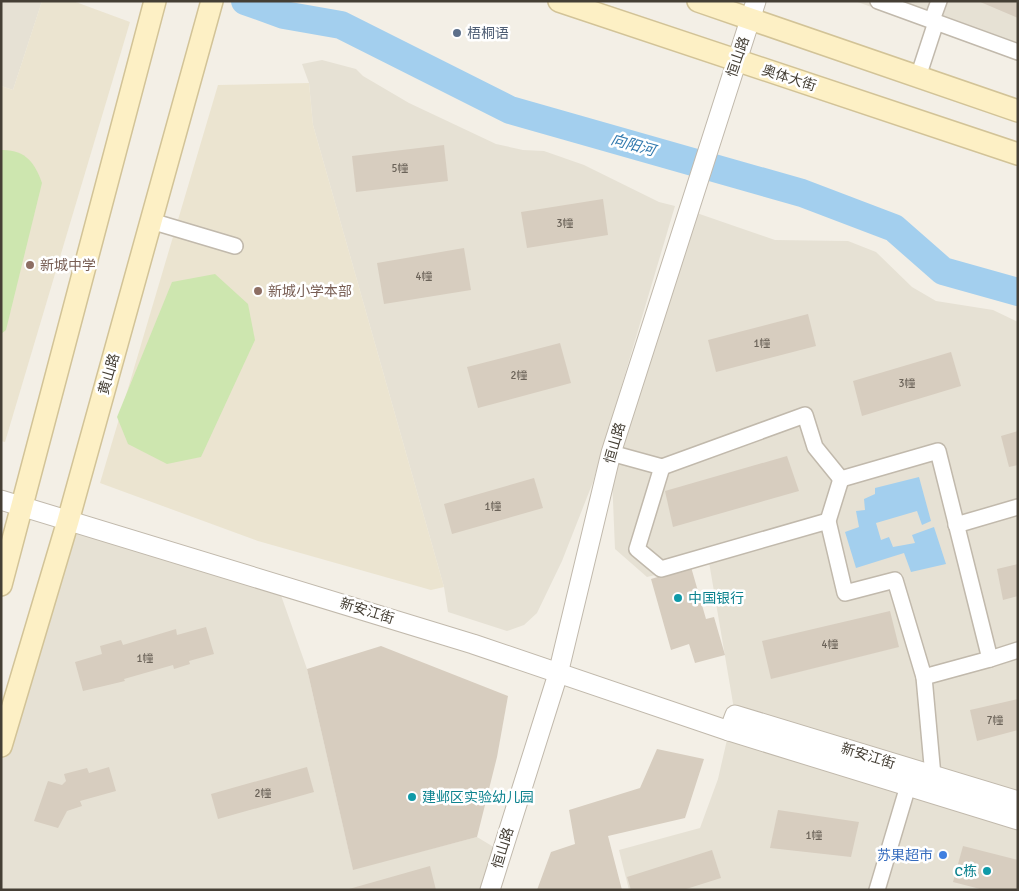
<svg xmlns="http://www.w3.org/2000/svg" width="1019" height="891" font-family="Signika,'Noto Sans SC',sans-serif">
<rect width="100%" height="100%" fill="#f3efe6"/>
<g fill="#e6e1d4">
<path d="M1,1H42L13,90L1,86Z"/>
<path d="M855,1H1018V61Z"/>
<path d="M322,60L356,69L363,76L409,103L496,144L523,150L544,151L584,165L659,202L675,206L593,482L562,561L537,613L524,625L507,631L448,612L444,587L313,125L309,83L302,64Z"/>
<path d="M688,210L775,240L848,241L876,252L912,287L936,301L993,310L1018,322V801L735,715L709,562L647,577L615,549L611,453Z"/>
<path d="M68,521L277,584L307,669L353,869L477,837L502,852L490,890H1V746Z"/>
<path d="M729,731L1018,820V890H629L619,850L700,828L718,779Z"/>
</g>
<g fill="#ebe4d0">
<path d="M42,1H73L130,22L5,442L1,441V86L13,90Z"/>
<path d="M309,83L313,125L444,587L431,590L258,541L100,483L218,85Z"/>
</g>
<g fill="#cde6af">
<path d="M1,150C25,149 35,163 42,183L6,330L1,334Z"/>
<path d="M215,274L248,304L255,340L201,457L167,464L128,444L117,417L172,282Z"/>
</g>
<path fill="#a3cfee" d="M919,477L931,521L922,525L917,511L876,523L881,540L889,537L893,547L915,543L912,535L934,527L946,564L911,572L904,553L856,568L845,532L859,527L856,511L865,510L864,499L875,494V488Z"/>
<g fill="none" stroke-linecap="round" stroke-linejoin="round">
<path stroke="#a3cfee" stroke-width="28" d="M245,1L284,15L341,25L510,110L802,193L894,228L943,271L1018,292"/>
</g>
<g fill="#d7cdbf">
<path d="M978,1H1018V18Z"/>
<path d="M444,145L448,181L356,192L352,156Z"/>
<path d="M603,199L608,235L527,248L521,212Z"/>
<path d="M464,248L471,290L384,304L377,263Z"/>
<path d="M808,314L816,346L716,372L708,340Z"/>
<path d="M560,343L571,383L478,408L467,367Z"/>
<path d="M951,352L961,386L862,416L853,381Z"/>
<path d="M1018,431V465L1009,467L1001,436Z"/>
<path d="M787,456L799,491L673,527L665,491Z"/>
<path d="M534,478L543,508L452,534L444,504Z"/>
<path d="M1018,564V596L1003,600L997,569Z"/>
<path d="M691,567L706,619L714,617L725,655L695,663L689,644L671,650L651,579Z"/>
<path d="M890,611L899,647L771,679L762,641Z"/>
<path d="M206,627L214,654L189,661L190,664L174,669L173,665L124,679L125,681L83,691L75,662L102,654L100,646L121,640L123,645L176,629L177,635Z"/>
<path d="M381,646L508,696L497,757L477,837L353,870L307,669Z"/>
<path d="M1018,699V730L977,741L970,710Z"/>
<path d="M657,749L704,759L685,818L608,836L622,890H537L551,852L575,844L569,810L640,788Z"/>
<path d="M109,767L116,791L80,801L82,806L67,811L58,828L34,821L48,781L62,785L66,781L64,774L87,768L89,773Z"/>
<path d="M307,767L314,792L218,819L211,794Z"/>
<path d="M778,810L859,822L851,857L770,848Z"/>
<path d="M963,846L1018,860V890H984L953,882Z"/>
<path d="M712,850L721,878L683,890H631L627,877Z"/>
<path d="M430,866L436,890H349V889Z"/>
</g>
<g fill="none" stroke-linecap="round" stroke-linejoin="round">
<defs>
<g id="minor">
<path d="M878,1L1018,52"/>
<path d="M932,20L939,1"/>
<path d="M918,77L936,22"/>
<path d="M151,221L235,246"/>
<path d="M611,453L662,467L805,415L815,447L841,479L938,451L990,659L924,677L933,776"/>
<path d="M662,467L637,549L661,569L828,521L845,593L895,580L924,677"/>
<path d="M828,521L841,479"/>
<path d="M956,525L1018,507"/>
<path d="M990,659L1018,650"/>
<path d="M877,890L908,786"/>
</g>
<g id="tertiary">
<path d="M1,500L473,644L729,731L1018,820"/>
<path d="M729,731L735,715L1018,801"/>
<path d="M490,890L558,674L611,453L756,1"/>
</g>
<g id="secondary">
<path d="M559,1L1018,154"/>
<path d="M698,1L1018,111"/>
<path d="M1,585L155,1"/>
<path d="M1,746L68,521L212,1"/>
</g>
</defs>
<use href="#minor" stroke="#c1b9ac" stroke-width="18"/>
<use href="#tertiary" stroke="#c1b9ac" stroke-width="21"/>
<use href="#secondary" stroke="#d2c397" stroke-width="24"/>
<use href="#minor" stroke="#fff" stroke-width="15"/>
<use href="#tertiary" stroke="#fff" stroke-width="19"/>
<use href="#secondary" stroke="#fdf0c5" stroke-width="21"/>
</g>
<circle fill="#5c6f8a" stroke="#fff" stroke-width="2" cx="457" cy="33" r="5"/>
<g fill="#8d6e63" stroke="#fff" stroke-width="2">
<circle cx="30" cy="265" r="5"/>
<circle cx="258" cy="291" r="5"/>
</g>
<g fill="#0f9aa8" stroke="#fff" stroke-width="2">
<circle cx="678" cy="598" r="5"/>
<circle cx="412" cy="797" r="5"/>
<circle cx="987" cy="871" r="5"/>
</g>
<circle fill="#3f7fe0" stroke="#fff" stroke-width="2" cx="943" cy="855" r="5"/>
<g text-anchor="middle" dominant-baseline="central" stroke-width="5" stroke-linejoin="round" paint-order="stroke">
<g font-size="11" fill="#6a6258">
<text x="400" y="168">5幢</text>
<text x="565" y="223">3幢</text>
<text x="424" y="276">4幢</text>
<text x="762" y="343">1幢</text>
<text x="519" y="375">2幢</text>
<text x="907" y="383">3幢</text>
<text x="493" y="506">1幢</text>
<text x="830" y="644">4幢</text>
<text x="145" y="658">1幢</text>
<text x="995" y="720">7幢</text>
<text x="263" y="793">2幢</text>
<text x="814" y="835">1幢</text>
</g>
<g font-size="14" fill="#4e5e75" stroke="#fff" text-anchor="start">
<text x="467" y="33">梧桐语</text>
</g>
<g font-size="14" fill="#453f35" stroke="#fff">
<text transform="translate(738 57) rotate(-71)">恒山路</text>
<text transform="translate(789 78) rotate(18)">奥体大街</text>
<text transform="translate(109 374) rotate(-74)">黄山路</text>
<text transform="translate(615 443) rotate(-74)">恒山路</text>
<text transform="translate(367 611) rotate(17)">新安江街</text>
<text transform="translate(868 756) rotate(17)">新安江街</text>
<text transform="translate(503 848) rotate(-73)">恒山路</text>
</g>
<g font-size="14" fill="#785e54" stroke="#fff" text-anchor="start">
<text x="40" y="265">新城中学</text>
<text x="268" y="291">新城小学本部</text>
</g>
<g font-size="14" fill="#0d838f" stroke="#fff" text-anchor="start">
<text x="688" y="598">中国银行</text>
<text x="422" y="797">建邺区实验幼儿园</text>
<text x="977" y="871" text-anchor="end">C栋</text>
</g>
<g font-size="14" fill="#366cbe" stroke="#fff" text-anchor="end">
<text x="933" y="855">苏果超市</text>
</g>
<g font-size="15" font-style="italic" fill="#3179ae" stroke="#fff">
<text transform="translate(633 145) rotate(16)">向阳河</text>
</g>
</g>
<rect width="1019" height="891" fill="none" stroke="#453f35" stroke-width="5"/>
</svg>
